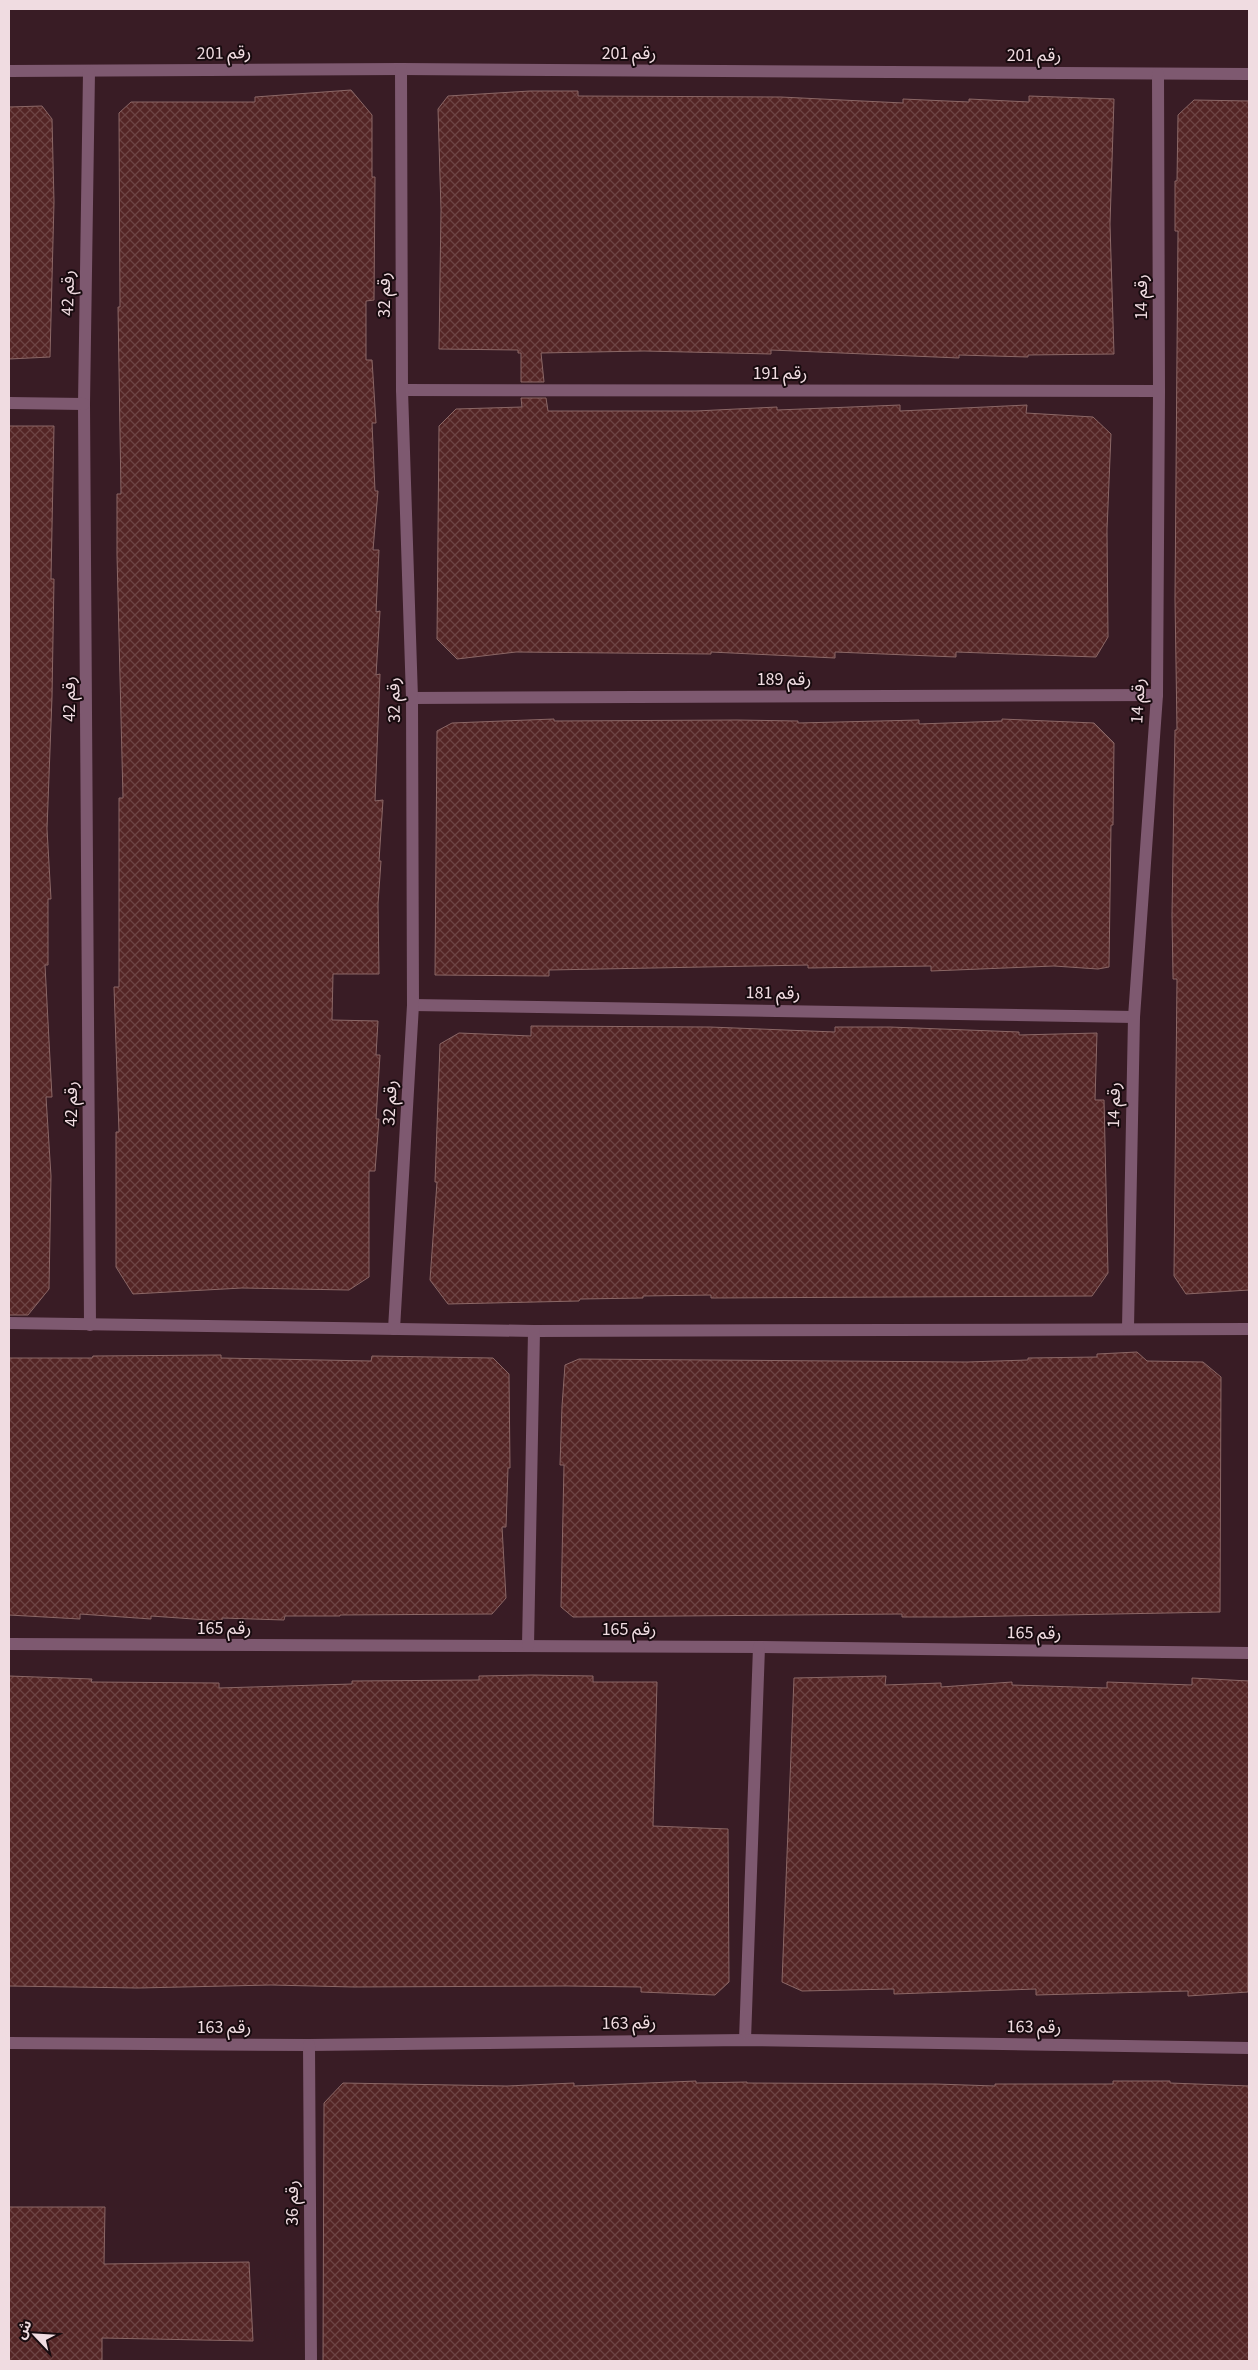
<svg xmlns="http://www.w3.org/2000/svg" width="1258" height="2370" font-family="'Source Sans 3','Noto Sans Arabic',sans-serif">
<defs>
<pattern id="building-cross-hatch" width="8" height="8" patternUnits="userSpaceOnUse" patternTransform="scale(1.25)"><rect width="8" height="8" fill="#542525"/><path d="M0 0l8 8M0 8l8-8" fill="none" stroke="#6d4444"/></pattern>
</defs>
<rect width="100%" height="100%" fill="#391c25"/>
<g fill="url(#building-cross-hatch)" stroke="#8b6766">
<path d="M351,90L372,115V177H375L374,300L366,301V360H372L376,423H372L375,491H378L373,550H379L376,612L380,611L376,675L380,674L375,801L383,800L379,861H381L378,904L379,974H333L332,1020L378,1021L376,1055H380L376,1119H379L375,1171H369V1277L349,1290L242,1288L133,1294L116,1267V1132H119L114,987H119V798H123L117,555V494H121L118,307H120L119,113L131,102H255V97Z"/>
<path d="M530,91H578V96L781,97L903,103V99L969,102V99L1029,102V96L1114,99L1110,224L1114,354L1028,355V357L959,355V358L771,350V354L644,351L541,353L544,382H521V353H518V350L439,349L441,210L438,109L448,96Z"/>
<path d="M1194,100L1249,101V1290L1186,1294L1174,1276L1177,979H1173L1172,915L1175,730H1177L1175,599L1178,231H1175V181H1177L1178,115Z"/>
<path d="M42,106L52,119L54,202L50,357L9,359V107Z"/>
<path d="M521,398H546L548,411H696L777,407V410L900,405V411L1027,405L1026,413L1093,417L1111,434L1107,530L1108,637L1096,657L956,652V657L835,652V658L711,652V654L516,652L457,659L437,639L439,426L456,409L522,407Z"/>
<path d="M9,426H54L51,579H54L52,697L47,829L51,899H48V965H45L52,1097H46L51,1176L49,1289L28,1315H9Z"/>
<path d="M554,719V721L737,720L798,721V723L919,720V724L1002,721V719L1094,723L1114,743L1113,825H1111L1109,967L1098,969L1054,966L931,971V966L808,968V965L549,970V976L435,975L437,731L452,723Z"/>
<path d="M531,1026L710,1027L835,1032V1027H890L1019,1032V1035L1097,1033L1095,1100H1104L1108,1273L1092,1296L711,1298V1295L643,1296V1298L580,1299L579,1301L448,1304L430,1280L437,1182H435L440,1044L459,1033L531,1036Z"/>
<path d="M1137,1352L1147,1361L1203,1362L1221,1377L1220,1612L956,1617H902V1614L573,1617L561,1607L564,1465H560L562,1406L565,1365L579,1359L967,1362L1028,1360V1358L1097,1357V1354Z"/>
<path d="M221,1355V1358L371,1361L372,1356L493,1358L509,1374L510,1468H508L506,1527H502L506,1598L492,1614L340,1615V1616H285L284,1620L222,1618V1621L151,1616V1619L80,1614V1619L9,1615V1358H92L93,1356Z"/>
<path d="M533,1675L593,1676V1682H657L653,1826L728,1829L729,1982L715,1995L641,1992V1987L567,1986L354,1987L271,1985L138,1988L9,1986V1676L92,1679L91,1682L219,1683V1688L352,1684V1681L479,1680V1676Z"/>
<path d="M886,1676L885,1685L941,1683V1687L1012,1682V1685L1107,1688V1682L1192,1685V1678L1249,1681L1248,1992L1188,1996V1991L1036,1995V1989L894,1994V1989L802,1991L782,1982L794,1678Z"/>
<path d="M696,2081V2083L747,2082V2083L936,2084L995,2086V2084H1113V2081H1170V2083L1249,2086V2361H323L324,2103L343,2083L507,2086L574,2083V2086Z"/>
<path d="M9,2207H105L104,2264L249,2262L253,2341L102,2338V2361H9Z"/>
</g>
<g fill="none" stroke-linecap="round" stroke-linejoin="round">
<g stroke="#7e5970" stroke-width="12">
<path d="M9,71L401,69L1249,74"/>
<path d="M89,72L84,404L90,1325"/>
<path d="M402,390L1159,391"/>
<path d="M9,403L84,404"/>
<path d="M412,698L1157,695"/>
<path d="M413,1005L1134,1017"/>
<path d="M9,1323L534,1331L1249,1329"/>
<path d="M1128,1328L1134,1017L1157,695L1159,391L1158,74"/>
<path d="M394,1329L413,1005L412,698L402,390L401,69"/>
<path d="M9,1644L759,1647L1249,1653"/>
<path d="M528,1646L534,1331"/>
<path d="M745,2040L759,1647"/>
<path d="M9,2043L309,2045L745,2040L1249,2048"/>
<path d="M309,2045L311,2361"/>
</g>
</g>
<g text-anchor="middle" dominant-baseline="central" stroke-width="4" stroke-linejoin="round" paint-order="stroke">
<g font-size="18" fill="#f0dce1" stroke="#180b0f">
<text transform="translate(224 53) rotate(-1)">رقم 201</text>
<text x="629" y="53">رقم 201</text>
<text x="1034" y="55">رقم 201</text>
<text transform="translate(68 293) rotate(-89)">رقم 42</text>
<text transform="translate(384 295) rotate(-90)">رقم 32</text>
<text transform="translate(1141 297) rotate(-90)">رقم 14</text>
<text x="780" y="373">رقم 191</text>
<text x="784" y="679">رقم 189</text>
<text transform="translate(69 699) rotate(-90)">رقم 42</text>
<text transform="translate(394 700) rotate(-91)">رقم 32</text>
<text transform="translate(1138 701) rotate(-87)">رقم 14</text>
<text transform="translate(773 993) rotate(1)">رقم 181</text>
<text transform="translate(390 1103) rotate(-87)">رقم 32</text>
<text transform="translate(71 1104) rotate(-90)">رقم 42</text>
<text transform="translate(1114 1105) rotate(-89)">رقم 14</text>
<text x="224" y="1628">رقم 165</text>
<text x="629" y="1629">رقم 165</text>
<text transform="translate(1034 1633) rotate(1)">رقم 165</text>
<text transform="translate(629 2023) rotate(-1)">رقم 163</text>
<text x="224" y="2027">رقم 163</text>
<text transform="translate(1034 2027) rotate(1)">رقم 163</text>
<text transform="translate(292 2203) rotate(-90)">رقم 36</text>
</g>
</g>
<rect width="1258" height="2370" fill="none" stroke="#f0dce1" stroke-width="20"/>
<g transform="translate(35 2335) rotate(295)" stroke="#180b0f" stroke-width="4" paint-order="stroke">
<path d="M0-4L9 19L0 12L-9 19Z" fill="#f0dce1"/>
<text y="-8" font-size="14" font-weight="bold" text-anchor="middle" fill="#f0dce1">ش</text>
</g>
</svg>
